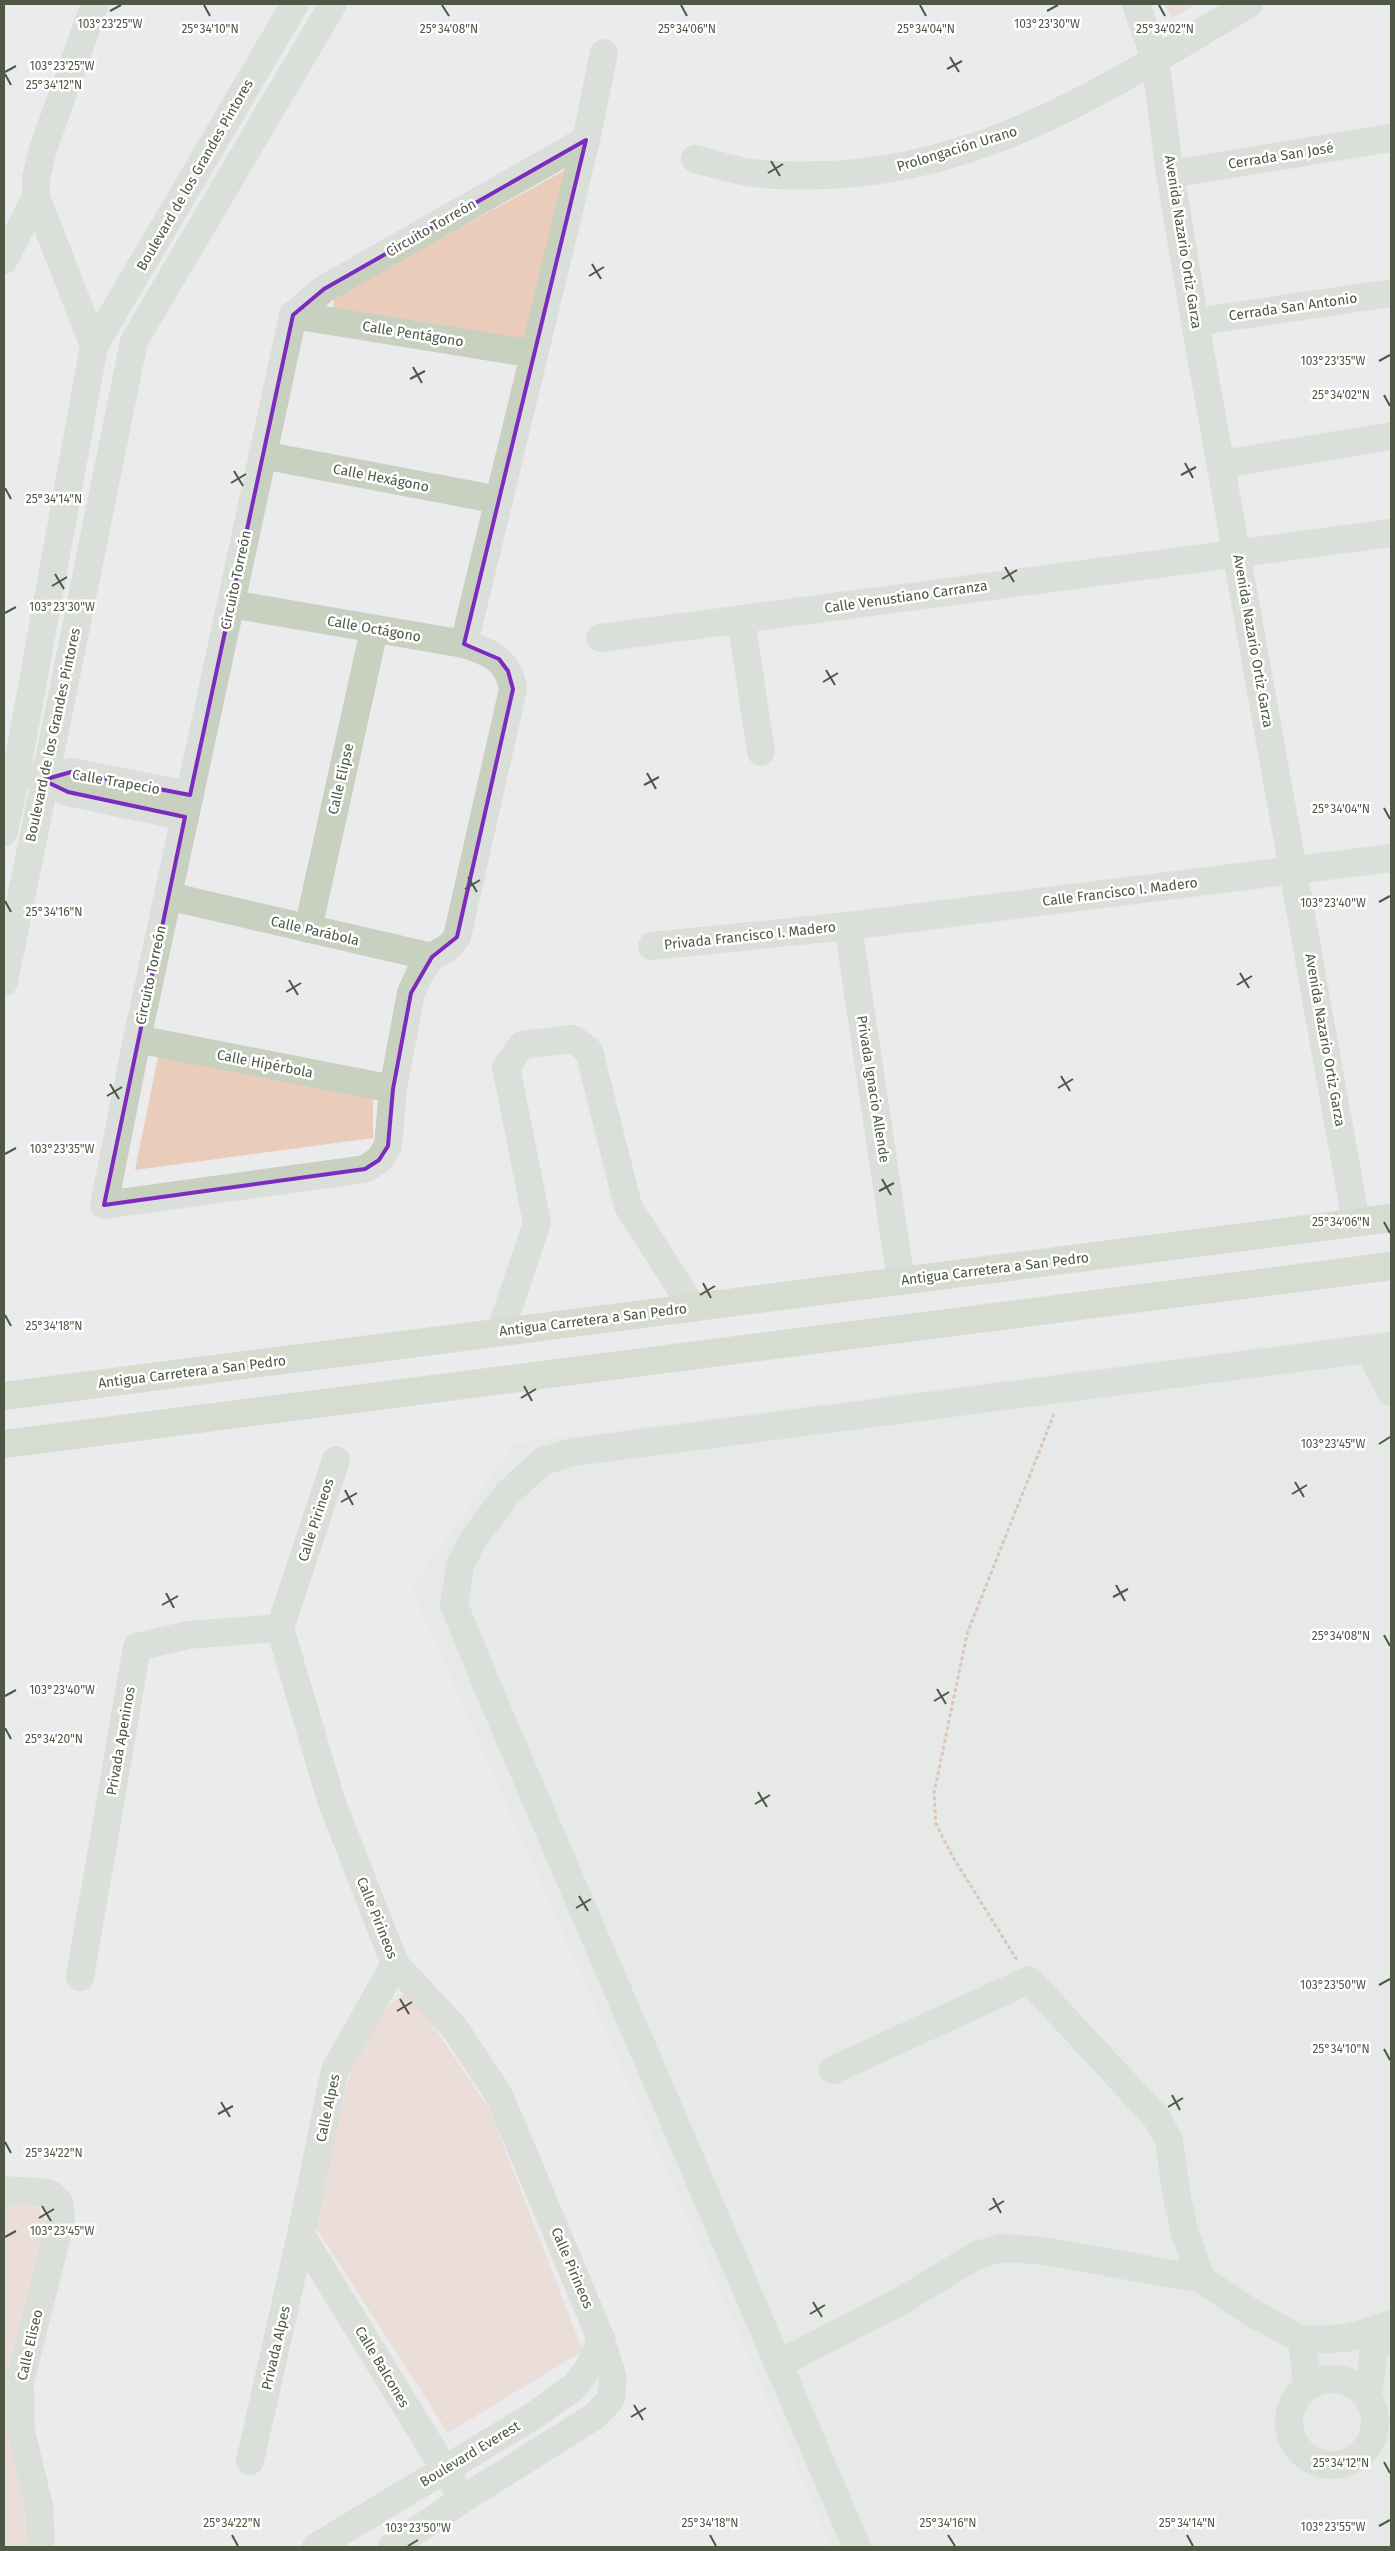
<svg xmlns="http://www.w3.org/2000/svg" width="1395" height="2551" font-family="'Fira Sans',sans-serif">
<rect width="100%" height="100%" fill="#ebebee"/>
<path fill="#e3e6e0" d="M1391,1330V2547H832L411,1587L515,1443Z"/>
<g fill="#eaccbb">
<path d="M1164,4H1197L1172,18Z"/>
<path d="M567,169L524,341L332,313L334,300L340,294Z"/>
<path d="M160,1047L373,1094V1138L135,1170Z"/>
<path d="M409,1990L489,2108L583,2351L448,2433L313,2223L353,2062L381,2011Z"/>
<path d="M4,2204L36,2205L50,2227L11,2382L31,2535L24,2547H4Z"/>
</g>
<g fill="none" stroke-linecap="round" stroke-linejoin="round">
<path stroke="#c69c75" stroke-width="3" stroke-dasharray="4 2.5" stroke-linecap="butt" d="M1017,1960L953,1857L936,1824L934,1793L967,1634L1054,1414"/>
<g stroke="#c8d0bf" stroke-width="28">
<path d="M1136,4L1155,59L1170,174L1195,322L1356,1222"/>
<path d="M695,159C712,163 729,169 747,172C779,177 812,176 845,174C1000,162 1119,80 1249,4"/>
<path d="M1170,174L1391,138"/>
<path d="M4,260L36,197"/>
<path d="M293,315L534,354"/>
<path d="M1195,322L1391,293"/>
<path d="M94,346L36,197V178L43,149L95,4"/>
<path d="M262,455L499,500"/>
<path d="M1222,464L1391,436"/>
<path d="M741,619L761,752"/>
<path d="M600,638L1391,533"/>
<path d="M464,644L586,140L604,53"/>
<path d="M26,773L68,792L185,817"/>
<path d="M43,780L71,772L190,795"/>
<path d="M4,832L17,769L94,346L295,4"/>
<path d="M168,896L432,957L450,946L457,937L513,689C509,660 490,652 464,644L231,604"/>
<path d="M848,926L901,1281"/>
<path d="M308,929L374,630"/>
<path d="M652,946L848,926L1391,858"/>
<path d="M432,957L420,973L411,993L393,1089L388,1146L379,1160L365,1169L104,1205L137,1039L293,315L324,289L586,140"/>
<path d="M4,982L134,341L333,4"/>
<path d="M137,1039L393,1089"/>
<path d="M500,1332L537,1223L506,1067L522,1045L573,1039L589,1051L628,1206L693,1308"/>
<path d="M1369,1349L1391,1392"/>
<path d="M336,1460L280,1628L331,1800L395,1964L454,2027L499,2095L601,2339L613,2378L611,2399L595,2416L463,2499L392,2547"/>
<path d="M80,1977L137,1647L188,1635L280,1628"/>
<path d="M833,2070L1029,1980L1156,2117L1169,2140L1177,2198L1185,2233L1201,2279"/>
<path d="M4,2190L49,2193L59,2202L61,2219L20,2382L21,2431L39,2506L41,2538L38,2547"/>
<path d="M301,2235L453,2483"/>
<path d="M1302,2340L1307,2385"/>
<path d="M778,2364L901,2301L977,2255L1002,2248L1044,2251L1201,2279L1249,2311L1302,2340L1347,2338L1391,2324"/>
<circle cx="1332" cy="2422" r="43"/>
<path d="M1368,2397L1374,2349L1391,2330"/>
<path d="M250,2461L301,2235L335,2070L395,1964"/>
<path d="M316,2547L533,2416L574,2387L590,2366L601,2339"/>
<path d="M857,2547L493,1700L454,1605L460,1566L472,1541L508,1493L543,1461L574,1452L1391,1346"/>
</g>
<g stroke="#bcc9ac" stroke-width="28">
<path d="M4,1396L1391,1218"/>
<path d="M4,1444L1391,1266"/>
</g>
</g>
<path d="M0 0H1395V2551H0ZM586,140L464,644L499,659L508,671L513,689L457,937L432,957L411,993L393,1089L388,1146L379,1160L365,1169L104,1205L185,817L68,792L43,780L71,772L190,795L293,315L324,289Z" fill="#ebebee" fill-opacity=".55" fill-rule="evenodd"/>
<path fill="none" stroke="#7b2cbf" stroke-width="4" stroke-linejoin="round" d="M586,140L464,644L499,659L508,671L513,689L457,937L432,957L411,993L393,1089L388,1146L379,1160L365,1169L104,1205L185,817L68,792L43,780L71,772L190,795L293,315L324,289Z"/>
<path fill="none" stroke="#4f5745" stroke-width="2" d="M204,5L210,16M442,5L449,16M681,5L687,16M920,5L926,16M1159,5L1165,16M110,11L121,5M1047,11L1058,5M950,57L959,72M947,69L962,61M5,72L16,66M5,74L11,85M771,161L780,176M768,173L783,164M592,264L601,279M589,276L604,267M1379,361L1390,355M413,367L422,383M410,379L425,371M1384,395L1390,406M1185,463L1193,478M234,471L243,486M1181,475L1196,467M231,483L246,474M5,488L11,499M1005,567L1014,582M55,574L64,589M1002,579L1017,570M52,586L67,577M5,613L16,607M826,670L835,685M823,682L838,673M647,773L656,789M644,785L659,777M1384,808L1390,819M468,877L477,892M465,889L480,880M5,901L11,912M1379,902L1390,896M1240,973L1249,988M289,980L298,995M1237,985L1252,976M286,992L301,983M1061,1076L1070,1091M110,1084L119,1099M1058,1088L1073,1079M107,1096L122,1087M5,1154L16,1148M882,1179L891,1195M879,1191L894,1183M1384,1222L1390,1233M703,1283L711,1298M700,1295L715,1286M5,1315L11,1326M524,1386L532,1401M521,1398L536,1389M1379,1444L1390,1437M1295,1482L1304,1497M345,1490L353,1505M1292,1494L1307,1485M341,1502L357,1493M1116,1585L1125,1601M166,1593L174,1608M1113,1597L1128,1589M162,1605L178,1596M1384,1635L1390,1646M937,1689L946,1704M5,1696L16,1690M934,1701L949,1692M5,1728L11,1739M758,1792L767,1807M755,1804L770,1795M579,1896L588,1911M576,1908L591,1899M1379,1985L1390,1979M400,1999L409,2014M397,2011L412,2002M1384,2049L1390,2060M1172,2095L1180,2110M221,2102L230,2117M1168,2107L1183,2098M218,2114L233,2106M5,2142L11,2153M993,2198L1001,2213M42,2206L51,2221M989,2210L1004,2201M39,2218L54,2209M5,2237L16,2231M813,2302L822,2317M810,2314L825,2305M634,2405L643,2420M631,2417L646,2408M1384,2462L1390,2473M1379,2526L1390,2520M232,2535L238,2546M710,2535L716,2546M948,2535L955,2546M1187,2535L1193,2546M408,2546L418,2540"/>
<g text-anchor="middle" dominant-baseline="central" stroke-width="5" stroke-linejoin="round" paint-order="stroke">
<g font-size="14" fill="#4f5745" stroke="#fff">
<text transform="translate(957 149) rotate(-17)">Prolongación Urano</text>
<text transform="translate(1281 156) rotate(-9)">Cerrada San José</text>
<text transform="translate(195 175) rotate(-60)">Boulevard de los Grandes Pintores</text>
<text transform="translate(431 228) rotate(-30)">Circuito Torreón</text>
<text transform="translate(1183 242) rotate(81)">Avenida Nazario Ortiz Garza</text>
<text transform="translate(1293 307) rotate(-8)">Cerrada San Antonio</text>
<text transform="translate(413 334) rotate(9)">Calle Pentágono</text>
<text transform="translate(381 478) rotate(11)">Calle Hexágono</text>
<text transform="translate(236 580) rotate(-78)">Circuito Torreón</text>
<text transform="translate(906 597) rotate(-8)">Calle Venustiano Carranza</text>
<text transform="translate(374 629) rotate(10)">Calle Octágono</text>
<text transform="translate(1253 641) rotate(80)">Avenida Nazario Ortiz Garza</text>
<text transform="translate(53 735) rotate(-78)">Boulevard de los Grandes Pintores</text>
<text transform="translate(341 779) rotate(-77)">Calle Elipse</text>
<text transform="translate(116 782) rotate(10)">Calle Trapecio</text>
<text transform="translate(1120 892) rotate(-7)">Calle Francisco I. Madero</text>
<text transform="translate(315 931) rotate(13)">Calle Parábola</text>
<text transform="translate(750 936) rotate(-6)">Privada Francisco I. Madero</text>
<text transform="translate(151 975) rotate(-78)">Circuito Torreón</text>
<text transform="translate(1325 1040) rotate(80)">Avenida Nazario Ortiz Garza</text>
<text transform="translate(265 1064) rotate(11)">Calle Hipérbola</text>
<text transform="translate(873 1089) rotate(81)">Privada Ignacio Allende</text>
<text transform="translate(995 1269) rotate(-7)">Antigua Carretera a San Pedro</text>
<text transform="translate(593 1320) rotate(-7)">Antigua Carretera a San Pedro</text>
<text transform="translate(192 1372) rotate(-7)">Antigua Carretera a San Pedro</text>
<text transform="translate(316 1520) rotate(-72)">Calle Pirineos</text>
<text transform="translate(121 1741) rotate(-80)">Privada Apeninos</text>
<text transform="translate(377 1918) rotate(68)">Calle Pirineos</text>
<text transform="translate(328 2108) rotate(-78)">Calle Alpes</text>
<text transform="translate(572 2268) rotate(67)">Calle Pirineos</text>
<text transform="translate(30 2345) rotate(-77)">Calle Eliseo</text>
<text transform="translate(276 2348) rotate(-77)">Privada Alpes</text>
<text transform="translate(382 2367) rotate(59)">Calle Balcones</text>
<text transform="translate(470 2454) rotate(-31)">Boulevard Everest</text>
</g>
</g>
<g font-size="12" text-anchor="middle" fill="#4f5745" stroke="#fff" stroke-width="5" stroke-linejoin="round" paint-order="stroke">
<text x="110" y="28">103°23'25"W</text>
<text x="1047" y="28">103°23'30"W</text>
<text x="210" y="33">25°34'10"N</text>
<text x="449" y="33">25°34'08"N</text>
<text x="687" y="33">25°34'06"N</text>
<text x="926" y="33">25°34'04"N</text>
<text x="1165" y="33">25°34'02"N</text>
<text x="62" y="70">103°23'25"W</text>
<text x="54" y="89">25°34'12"N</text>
<text x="1333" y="365">103°23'35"W</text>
<text x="1341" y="399">25°34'02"N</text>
<text x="54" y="503">25°34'14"N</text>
<text x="62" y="611">103°23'30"W</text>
<text x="1341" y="813">25°34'04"N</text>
<text x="1333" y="907">103°23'40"W</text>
<text x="54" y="916">25°34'16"N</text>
<text x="62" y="1153">103°23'35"W</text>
<text x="1341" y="1226">25°34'06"N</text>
<text x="54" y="1330">25°34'18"N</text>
<text x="1333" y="1448">103°23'45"W</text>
<text x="1341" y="1640">25°34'08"N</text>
<text x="62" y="1694">103°23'40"W</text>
<text x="54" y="1743">25°34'20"N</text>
<text x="1333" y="1989">103°23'50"W</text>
<text x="1341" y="2053">25°34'10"N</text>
<text x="54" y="2157">25°34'22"N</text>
<text x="62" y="2235">103°23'45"W</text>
<text x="1341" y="2467">25°34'12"N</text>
<text x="232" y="2527">25°34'22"N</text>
<text x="710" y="2527">25°34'18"N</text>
<text x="948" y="2527">25°34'16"N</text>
<text x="1187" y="2527">25°34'14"N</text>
<text x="1333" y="2531">103°23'55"W</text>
<text x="418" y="2532">103°23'50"W</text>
</g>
<rect width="1395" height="2551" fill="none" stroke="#4f5745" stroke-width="10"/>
</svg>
